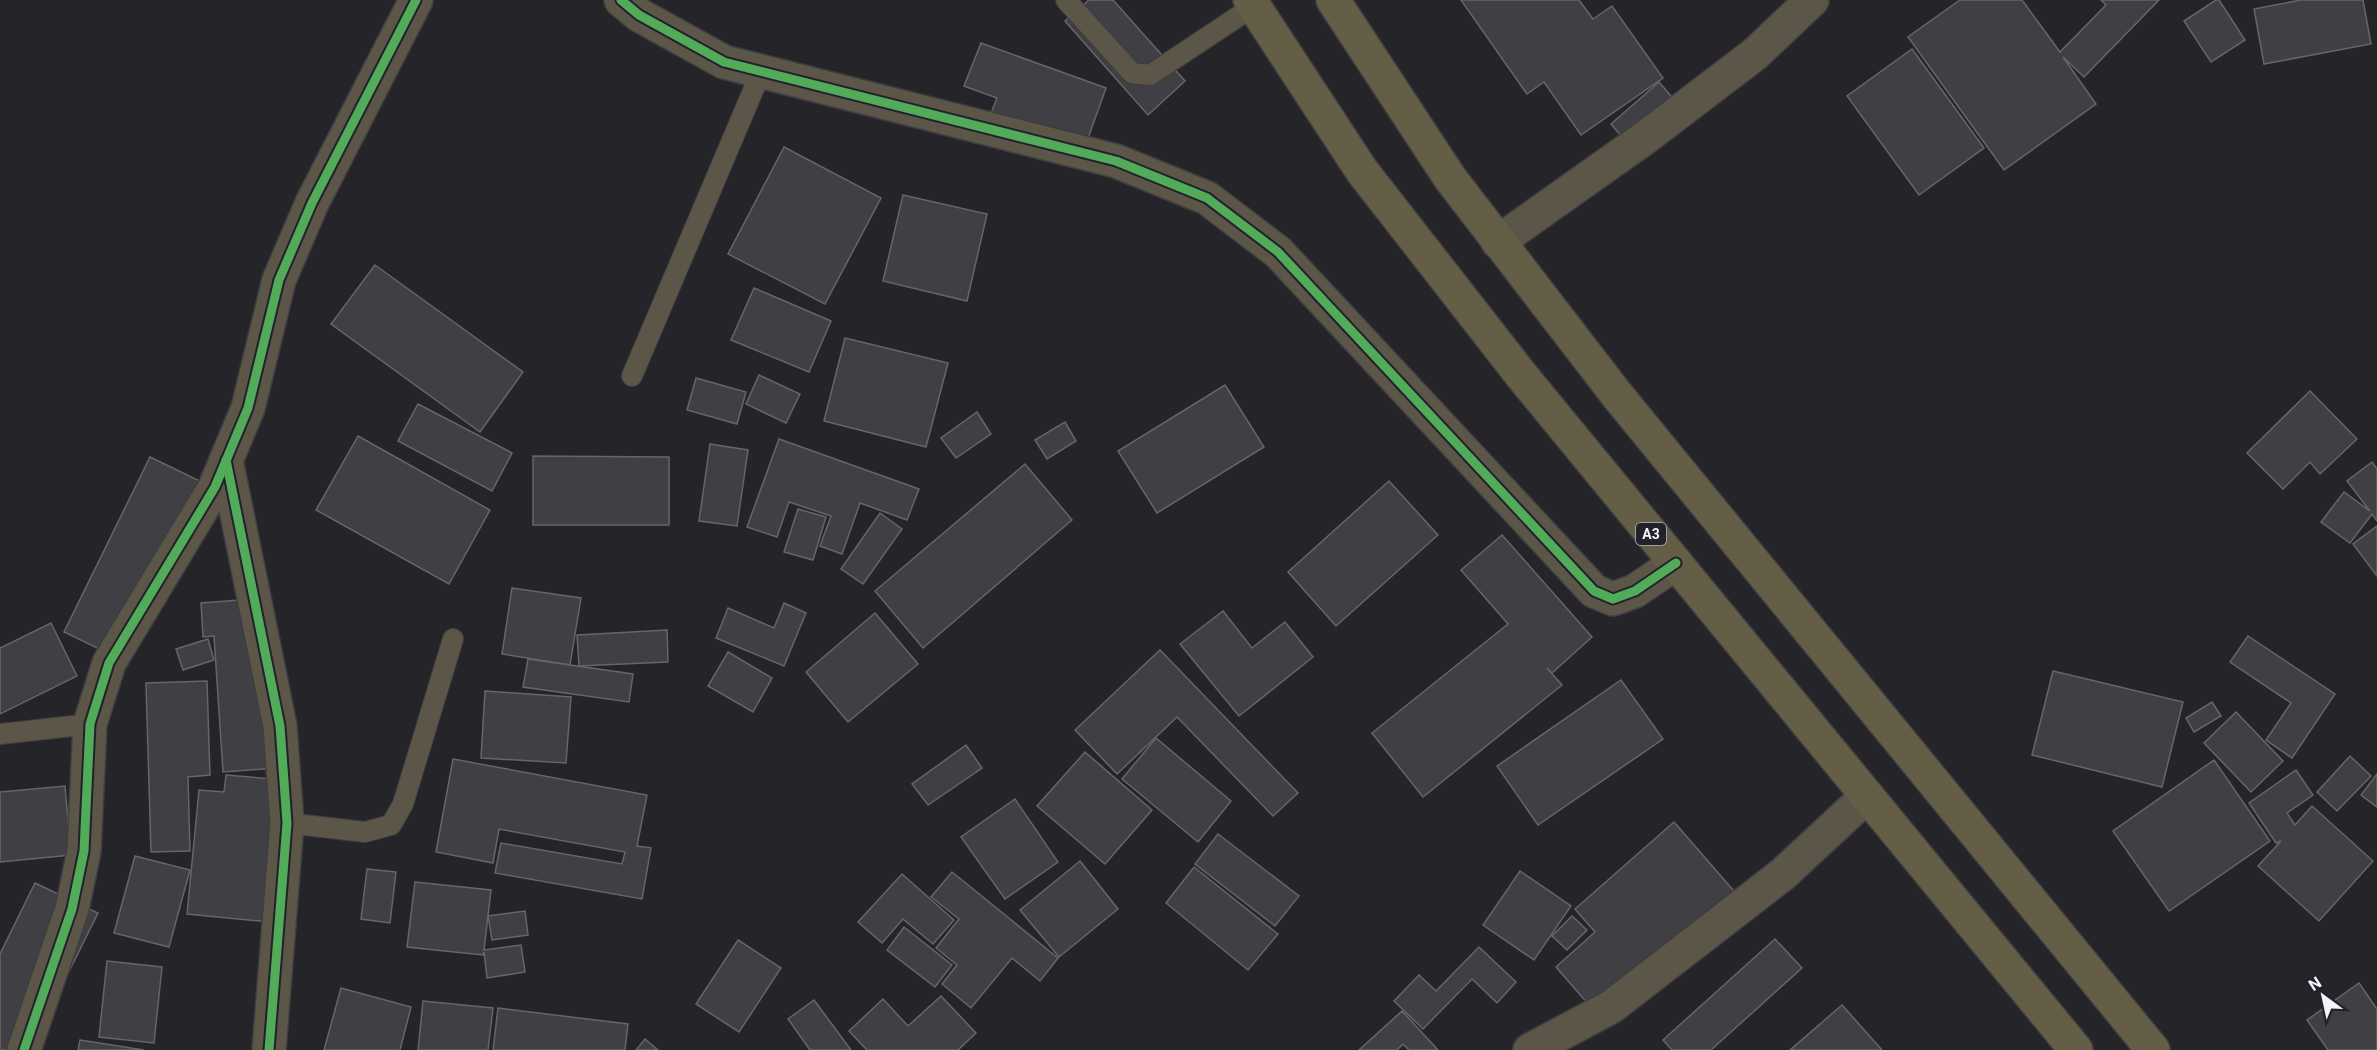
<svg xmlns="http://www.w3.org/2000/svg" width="2377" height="1050" font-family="Roboto,sans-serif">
<rect width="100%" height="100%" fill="#242429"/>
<g fill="#404044" stroke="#65656a" stroke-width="1.5">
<path d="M1089,0H1113L1185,81L1148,115L1065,21Z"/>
<path d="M1461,0H1579L1593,19L1612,6L1663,78L1581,135L1544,82L1527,94Z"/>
<path d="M1960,0H2022L2060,52L2106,5L2101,0H2159L2084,77L2063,57L2096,104L2004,170L1908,37Z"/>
<path d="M2216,0H2219L2245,40L2211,62L2184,21Z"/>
<path d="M2301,0H2363L2371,44L2264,64L2254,9Z"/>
<path d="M981,43L1106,88L1082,155L988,121L997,98L964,86Z"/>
<path d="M1912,49L1984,148L1919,195L1847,96Z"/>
<path d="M1659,82L1676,102L1627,143L1611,124Z"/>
<path d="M784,147L881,198L825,304L728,254Z"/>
<path d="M903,195L987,214L967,301L883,281Z"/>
<path d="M375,265L523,372L480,432L331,324Z"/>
<path d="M754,288L831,321L809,372L731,340Z"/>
<path d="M845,338L948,363L926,447L824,421Z"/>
<path d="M759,375L800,394L786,423L746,404Z"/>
<path d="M696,378L746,392L737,424L687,410Z"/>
<path d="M1225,385L1264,447L1157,513L1118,451Z"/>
<path d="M2310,391L2357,439L2320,474L2310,462L2283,489L2247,453Z"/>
<path d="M418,404L512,453L492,491L398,441Z"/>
<path d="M977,412L991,434L956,458L941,438Z"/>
<path d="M1065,422L1076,441L1047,459L1035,440Z"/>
<path d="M358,436L490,510L449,584L316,510Z"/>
<path d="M779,439L919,489L907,520L860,503L842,554L820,546L831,516L789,502L777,537L747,527Z"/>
<path d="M710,444L748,450L737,526L699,521Z"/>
<path d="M533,456L669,457V525H533Z"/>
<path d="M150,457L206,484L120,659L64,632Z"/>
<path d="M2372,462L2377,469V521L2372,514L2350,543L2321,522L2344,492L2370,511L2347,481Z"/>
<path d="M1025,464L1072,520L923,648L875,591Z"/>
<path d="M1389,481L1438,535L1336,626L1288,572Z"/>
<path d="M798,509L826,517L813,560L784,552Z"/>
<path d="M880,513L902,529L863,584L841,569Z"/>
<path d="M2377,526V576L2353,544Z"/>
<path d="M1502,535L1592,637L1552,673L1547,668L1562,685L1423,797L1372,733L1508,624L1461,570Z"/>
<path d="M512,588L581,598L570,665L502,654Z"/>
<path d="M265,598L276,768L223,772L214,636L203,637L201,603Z"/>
<path d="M784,603L806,613L784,666L716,638L728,608L774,628Z"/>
<path d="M1223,611L1252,648L1285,622L1313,657L1239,716L1180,644Z"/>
<path d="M875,613L918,664L848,722L806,672Z"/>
<path d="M51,623L77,676L0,714V648Z"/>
<path d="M667,630L668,662L579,666L577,635Z"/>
<path d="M2248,636L2335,694L2292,758L2266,740L2291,703L2230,662Z"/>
<path d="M208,639L214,660L183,670L176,649Z"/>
<path d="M1160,650L1298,793L1273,816L1177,717L1117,774L1075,730Z"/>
<path d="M728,652L772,678L753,712L708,686Z"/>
<path d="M528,659L633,674L629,702L523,687Z"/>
<path d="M2053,671L2183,702L2162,787L2032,755Z"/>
<path d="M1621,680L1663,739L1538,825L1497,766Z"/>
<path d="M207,681L210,775L188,777L190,851L151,852L146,683Z"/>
<path d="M485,691L571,697L566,763L481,758Z"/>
<path d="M2212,702L2221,716L2194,732L2186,718Z"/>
<path d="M2236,712L2283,761L2251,792L2204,743Z"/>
<path d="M1156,738L1231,801L1198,842L1122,779Z"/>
<path d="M966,745L982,768L928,805L912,784Z"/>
<path d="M1085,752L1152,810L1105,864L1037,806Z"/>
<path d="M2350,756L2371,776L2337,811L2317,792Z"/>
<path d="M453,759L647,795L637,846L651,848L642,899L495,873L501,843L622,864L625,852L499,829L493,863L436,852Z"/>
<path d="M2214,760L2270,841L2169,911L2113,831Z"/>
<path d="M2296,770L2313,795L2287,813L2295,825L2312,806L2373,861L2319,921L2258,866L2281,841L2276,843L2249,803Z"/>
<path d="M2377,774V807L2361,795Z"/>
<path d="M226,775L284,780L270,922L187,914L199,790L224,792Z"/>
<path d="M65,786L71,855L0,862V792Z"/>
<path d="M1015,799L1058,862L1005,899L961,837Z"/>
<path d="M1674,822L1740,898L1603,1021L1556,967L1595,932L1575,909Z"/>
<path d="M1218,834L1299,896L1275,926L1195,864Z"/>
<path d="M135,856L190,870L169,947L114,933Z"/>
<path d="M1080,861L1118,909L1059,957L1020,910Z"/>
<path d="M1194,867L1278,934L1248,970L1166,903Z"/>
<path d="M367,869L396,872L390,923L361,919Z"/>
<path d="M1520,871L1571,906L1534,960L1483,925Z"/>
<path d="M952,872L1058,958L1040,981L1012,958L971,1008L942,984L957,965L936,948L959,919L931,897Z"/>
<path d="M902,874L954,920L933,944L903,919L882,943L858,922Z"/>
<path d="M415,882L491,890L484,950L521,945L525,972L487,978L484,952L483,955L407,947Z"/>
<path d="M35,883L98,913L30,1050H0V954Z"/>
<path d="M525,911L528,935L492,940L488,916Z"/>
<path d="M1572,916L1587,930L1567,950L1552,936Z"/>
<path d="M904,927L952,965L935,987L887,950Z"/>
<path d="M1775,939L1802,968L1711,1050H1672L1663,1040Z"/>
<path d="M738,940L781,968L739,1032L696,1004Z"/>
<path d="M1479,947L1516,982L1497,1003L1472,979L1423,1029L1394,1001L1419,975L1436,991Z"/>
<path d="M107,961L162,967L154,1043L99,1037Z"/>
<path d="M2359,983L2377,1009V1050H2328L2307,1020Z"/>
<path d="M341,988L411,1007L400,1050H324Z"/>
<path d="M941,996L976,1033L958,1050H867L849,1031L883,999L908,1026Z"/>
<path d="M814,1000L851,1050H810L788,1019Z"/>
<path d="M423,1001L493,1008L488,1050H418Z"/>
<path d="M1842,1005L1882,1050H1790Z"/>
<path d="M498,1008L628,1024L625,1050H493Z"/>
<path d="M1402,1011L1438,1050H1409L1403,1044L1397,1050H1359Z"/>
<path d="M645,1039L658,1050H636Z"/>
<path d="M80,1040L144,1050H78Z"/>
</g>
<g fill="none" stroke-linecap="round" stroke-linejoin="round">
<defs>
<g id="service">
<path d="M1066,0L1132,73L1150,75L1254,6"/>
<path d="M632,376L761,72"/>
<path d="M0,734L90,724"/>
<path d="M287,823L365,832L391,825L403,804L453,639"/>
</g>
<g id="minor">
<path d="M621,0L639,15L724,62L1116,161L1207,198L1278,252L1594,591L1613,599L1635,591L1676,563"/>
<path d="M1498,242L1646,137L1755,54L1812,0"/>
<path d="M226,460L280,726L287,823L269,1050"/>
<path d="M24,1050L72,909L84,851L90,724L109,663L215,487L248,408L279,280L312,203L416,0"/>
<path d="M1530,1050L1611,1007L1783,874L1867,796"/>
</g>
<g id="trunk">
<path d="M1250,0L1362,171L1522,376L2076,1050"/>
<path d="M1333,0L1450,178L1617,395L2153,1050"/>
</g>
</defs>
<use href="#service" stroke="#3e3e41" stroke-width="22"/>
<use href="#minor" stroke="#3e3e41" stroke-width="36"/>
<use href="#trunk" stroke="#3e3e41" stroke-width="36"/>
<use href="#service" stroke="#5c5648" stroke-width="20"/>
<use href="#minor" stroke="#5c5648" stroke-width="33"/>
<use href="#trunk" stroke="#645e47" stroke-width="33"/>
<defs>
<g id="cycleway">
<path d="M621,0L639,15L724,62L1116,161L1207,198L1278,252L1594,591L1613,599L1635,591L1676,563"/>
<path d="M226,460L280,726L287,823L269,1050"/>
<path d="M24,1050L72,909L84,851L90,724L109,663L215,487L248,408L279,280L312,203L416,0"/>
</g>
</defs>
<use href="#cycleway" stroke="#22212c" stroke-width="13"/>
<use href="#cycleway" stroke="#51ab58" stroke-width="9"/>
</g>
<g text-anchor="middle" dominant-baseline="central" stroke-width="4.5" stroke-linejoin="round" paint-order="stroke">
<rect fill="#22212c" stroke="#b4b4bc" stroke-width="1.5" x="1636" y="523" width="30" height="22" rx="4.5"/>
<g font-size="14" font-weight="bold" fill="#f3f3fa">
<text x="1651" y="534">A3</text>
</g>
</g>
<g transform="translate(2323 996) rotate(327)" stroke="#22212c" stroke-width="4.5" paint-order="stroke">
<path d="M0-4.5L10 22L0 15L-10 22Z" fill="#f3f3fa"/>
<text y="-9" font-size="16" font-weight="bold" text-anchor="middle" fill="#f3f3fa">N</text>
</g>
</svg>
